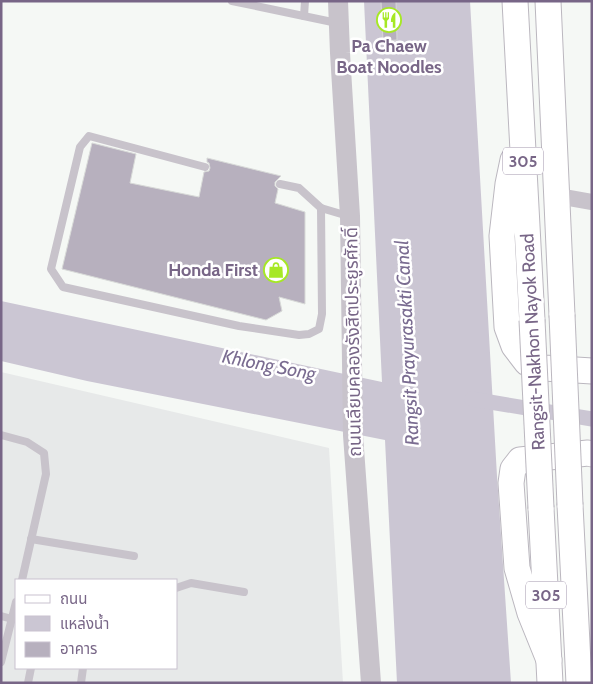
<svg xmlns="http://www.w3.org/2000/svg" width="593" height="684" font-family="Cabin,'Noto Sans Thai',sans-serif">
<rect width="100%" height="100%" fill="#f5f8f5"/>
<path fill="#e7e9e9" fill-rule="evenodd" d="M1,372L329,448L343,683H1ZM16,580H176V668H16Z"/>
<path fill="#cbc6d3" d="M364,1H470L497,476L511,683H397L385,440L87,381L1,361V301L382,382Z"/>
<g fill="none" stroke-linecap="round" stroke-linejoin="round">
<path stroke="#cbc6d3" stroke-width="15" d="M472,399L592,419"/>
</g>
<g fill="#b7b0be" stroke="#d8dad8">
<path d="M381,1H396L397,40L383,41Z"/>
<path d="M92,143L136,154L130,183L199,197L204,172L209,171L210,168L209,163L207,162V158L281,176L275,182V186L278,189L275,203L305,212V304L279,297L282,311L266,320L62,269Z"/>
</g>
<g fill="none" stroke-linecap="round" stroke-linejoin="round">
<defs>
<g id="primary">
<path d="M515,1L532,320"/>
<path d="M548,1L562,315"/>
<path d="M513,160L508,184L502,236L507,327L514,346L527,363L544,368L592,371"/>
<path d="M570,505L579,683"/>
<path d="M541,508L550,683"/>
<path d="M549,660L530,613L517,568L511,483L513,469L520,460L588,453L592,454"/>
</g>
</defs>
<use href="#primary" stroke="#bbb7bf" stroke-width="27"/>
<g stroke="#c8c3cb" stroke-width="8">
<path d="M232,1L337,23"/>
<path d="M304,16L305,1"/>
<path d="M205,167L89,136L80,147L51,269L63,287L239,326L299,335L309,334L319,329L322,314L321,208"/>
<path d="M280,184L299,188L321,208L348,216"/>
<path d="M1,435L27,442L44,453L46,474L22,580"/>
<path d="M31,539L134,556"/>
<path d="M176,588L191,583L244,592"/>
<path d="M1,616L12,619"/>
<path d="M1,662L16,602"/>
<path d="M28,683L31,668"/>
<path d="M81,683L83,668"/>
</g>
<path stroke="#c8c3cb" stroke-width="16" d="M558,196L592,202"/>
<path stroke="#c8c3cb" stroke-width="20" d="M338,1L340,53L350,216L353,435L371,683"/>
<use href="#primary" stroke="#fff" stroke-width="25"/>
<defs>
<g id="primary-bridge">
<path d="M562,315L570,505"/>
<path d="M532,320L541,508"/>
</g>
</defs>
<use href="#primary-bridge" stroke="#bbb7bf" stroke-width="27" stroke-linecap="butt"/>
<use href="#primary-bridge" stroke="#fff" stroke-width="25"/>
</g>
<defs>
<symbol id="restaurant-ring" viewBox="-11 -11 22 22"><circle r="9.5" fill="#fff" stroke="#a6e825" stroke-width="1.5"/><path d="M-5-6h1v4h1v-4h1v4h1v-4h1v5L-1.5 .5V6h-2V.5L-5-1ZM5-6V6H3V1.5H1.5Q1.5-4 5-6Z" fill="#a6e825"/></symbol>
<symbol id="shop-ring" viewBox="-11 -11 22 22"><circle r="9.5" fill="#fff" stroke="#a6e825" stroke-width="1.5"/><path d="M-5-2.5h2.3a2.7 3.5 0 0 1 5.4 0H5L5.5 6h-11ZM-1.5-2.5h3a1.5 2.3 0 0 0-3 0Z" fill="#a6e825"/></symbol>
</defs>
<g fill-rule="evenodd">
<use href="#restaurant-ring" x="375" y="6" width="28" height="28"/>
<use href="#shop-ring" x="262" y="256" width="28" height="28"/>
</g>
<g text-anchor="middle" dominant-baseline="central" stroke-width="5" stroke-linejoin="round" paint-order="stroke">
<g fill="#fff" stroke="#a094ab" stroke-width="1">
<rect x="503" y="147.5" width="40" height="27" rx="4"/>
<rect x="526" y="581.5" width="40" height="27" rx="4"/>
</g>
<g font-size="16" font-weight="bold" fill="#786687">
<text x="523" y="161">305</text>
<text x="546" y="595">305</text>
</g>
<g font-size="18" font-weight="bold" fill="#786687" stroke="#fff">
<text x="389" y="46">Pa Chaew<tspan x="389" dy="21">Boat Noodles</tspan></text>
<text x="258" y="270" text-anchor="end">Honda First</text>
</g>
<g font-size="18" fill="#786687" stroke="#fff">
<text transform="translate(353 342) rotate(-91)">ถนนเลียบคลองรังสิตประยูรศักดิ์</text>
<text transform="translate(533 342) rotate(-93)">Rangsit-Nakhon Nayok Road</text>
</g>
<g font-size="19" font-style="italic" fill="#7a6c91" stroke="#fff">
<text transform="translate(407 343) rotate(-93)">Rangsit Prayurasakti Canal</text>
<text transform="translate(269 365) rotate(11)">Khlong Song</text>
</g>
</g>
<rect width="593" height="684" fill="none" stroke="#786687" stroke-width="5"/>
<rect x="15" y="579" width="162" height="90" fill="#ffffff" stroke="#c9c2cf"/>
<rect x="25" y="595" width="25" height="8" fill="#ffffff" stroke="#c9c2cf"/>
<text x="60" y="604" font-size="15" fill="#786687">ถนน</text>
<rect x="25" y="616" width="25" height="15" fill="#cbc6d3" stroke="#c9c2cf"/>
<text x="60" y="629" font-size="15" fill="#786687">แหล่งน้ำ</text>
<rect x="25" y="642" width="25" height="15" fill="#b7b0be" stroke="#c9c2cf"/>
<text x="60" y="654" font-size="15" fill="#786687">อาคาร</text>
</svg>
